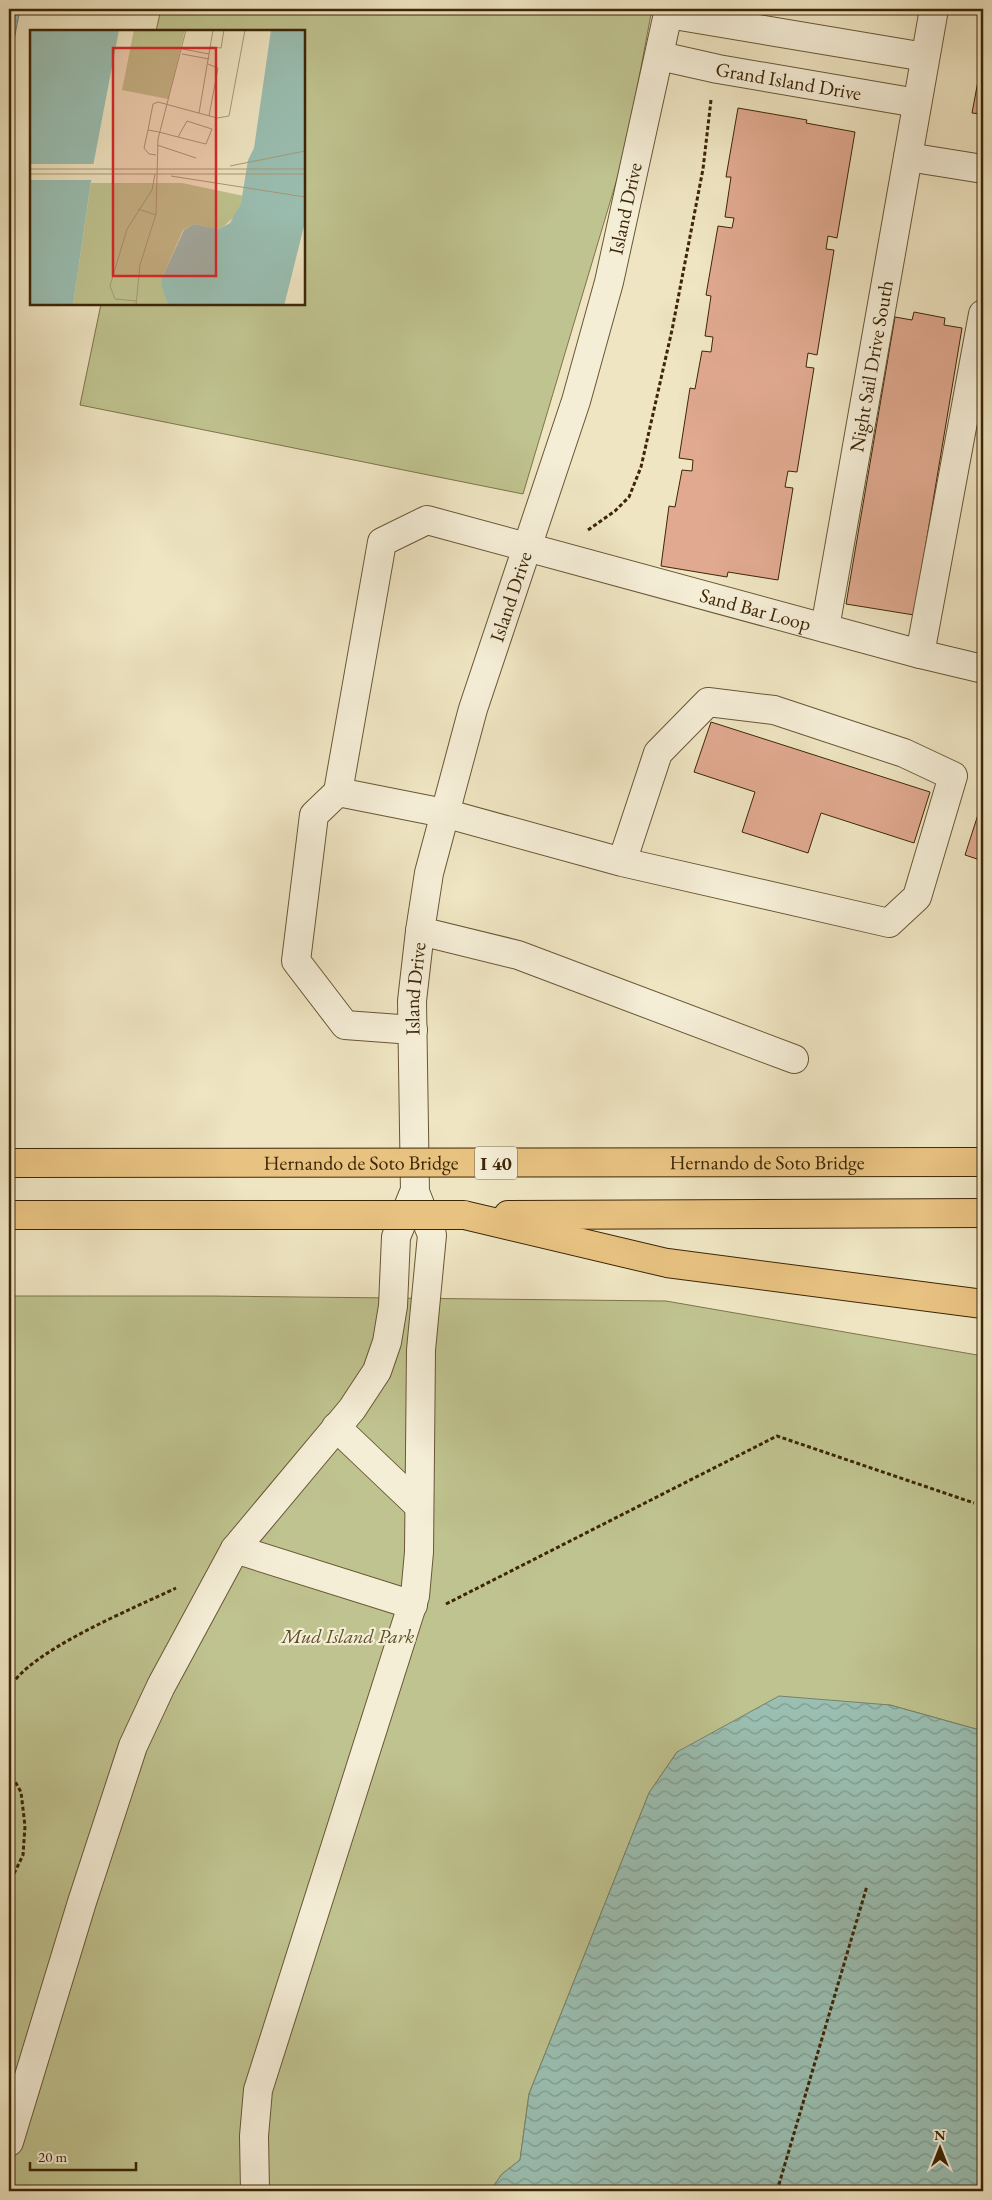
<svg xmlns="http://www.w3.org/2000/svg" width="992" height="2200" font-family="'EB Garamond',serif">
<defs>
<pattern id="water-waves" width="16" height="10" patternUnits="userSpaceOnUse" patternTransform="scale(1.25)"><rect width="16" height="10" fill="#9abfb2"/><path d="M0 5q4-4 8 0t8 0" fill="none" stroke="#7f9b8f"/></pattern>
</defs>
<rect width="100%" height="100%" fill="#efe5c2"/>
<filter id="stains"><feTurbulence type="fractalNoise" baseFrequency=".004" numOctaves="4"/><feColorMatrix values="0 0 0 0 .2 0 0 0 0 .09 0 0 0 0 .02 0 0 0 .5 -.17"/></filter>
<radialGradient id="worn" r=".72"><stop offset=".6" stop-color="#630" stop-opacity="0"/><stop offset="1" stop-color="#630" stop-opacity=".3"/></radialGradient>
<g fill="#bfc38f" stroke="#7e744a">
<path d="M161,9H652L625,152L523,494L80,405L101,304H304V31H156Z"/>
<path d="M9,1296H210L666,1301L983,1356V1731L890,1705L677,1752L649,1793L529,2094L520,2160L502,2174L490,2191H9Z"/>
</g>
<g fill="url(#water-waves)" stroke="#75826d">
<path d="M9,9H20L9,66Z"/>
<path d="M779,1696L890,1705L983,1731V2191H490L502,2174L520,2160L529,2094L649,1793L677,1752Z"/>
</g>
<g fill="#e0a990" stroke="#3d2606">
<path d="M981,65L983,66V137L978,136L982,114L972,113Z"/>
<path d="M738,108L807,120L806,123L855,132L837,238L828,236L826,249L834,250L817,355L808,353L806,367L814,368L797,472L788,471L785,487L793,488L778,580L728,572L727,577L661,566L669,506L675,507L682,470L692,471L693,460L679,458L690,388L695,389L702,351L711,352L713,337L705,336L711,296L706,295L718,226L732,228L734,218L725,217L731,177H726Z"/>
<path d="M914,312L945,318L944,325L962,328L914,615L846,604L895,317L912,320Z"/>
<path d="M711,722L930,792L914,843L821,813L808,853L742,832L755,792L694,772Z"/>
<path d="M983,799V861L965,855Z"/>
</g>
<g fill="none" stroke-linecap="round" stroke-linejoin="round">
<defs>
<g id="minor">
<path d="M668,14L925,57"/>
<path id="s1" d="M660,56L718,69L917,103"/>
<path d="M908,157L983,169"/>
<path id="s2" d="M825,628L934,9"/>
<path d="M920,654L983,314"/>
<path d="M338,792L314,815L296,961L345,1025L413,1030"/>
<path id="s3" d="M622,862L658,753L708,702L774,710L904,753L953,776L917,897L889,923L622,862L444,813L338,792L382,542L427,520L920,654L983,669"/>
<path d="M420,931L518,955L794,1059"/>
<path d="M336,1427L419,1506"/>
<path d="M235,1549L413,1605"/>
<path d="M9,2142L82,1902L133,1746L161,1686L235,1549L352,1409L377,1371L387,1342L393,1306L396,1237L413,1195"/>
<path id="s4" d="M255,2191L254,2136L258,2090L415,1596L419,1552L421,1350L432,1235L415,1192L412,1001L420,931L429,873L473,709L576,401L609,282L669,9"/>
</g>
<g id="highway">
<path d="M464,1215L667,1263L983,1304"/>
<path d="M508,1215L983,1213"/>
</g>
</defs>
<use href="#minor" stroke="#6a5635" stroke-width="30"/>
<use href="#highway" stroke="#3d2606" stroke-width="30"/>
<g stroke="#3d2606" stroke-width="3" stroke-dasharray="4 2.5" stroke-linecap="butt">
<path d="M588,530L615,511L629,497L641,467L672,330L703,169L711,100"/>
<path d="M446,1604L777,1436L974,1503"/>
<path d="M9,1690C25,1652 137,1607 176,1588"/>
<path d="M9,1771L21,1792L25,1826L23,1855L9,1884"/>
<path d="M777,2191L867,1886"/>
</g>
<use href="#minor" stroke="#f5eed7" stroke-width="28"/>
<use href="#highway" stroke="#e8c281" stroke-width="28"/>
<defs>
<g id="highway-bridge">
<path id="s5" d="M9,1163L983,1162"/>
<path d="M9,1215H464"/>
</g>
</defs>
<use href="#highway-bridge" stroke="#3d2606" stroke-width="30" stroke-linecap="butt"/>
<use href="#highway-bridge" stroke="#e8c281" stroke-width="28"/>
</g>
<g text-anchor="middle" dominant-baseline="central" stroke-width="4.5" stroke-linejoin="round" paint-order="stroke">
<rect fill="#f5eed7" stroke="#746245" stroke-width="1" x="475" y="1146.5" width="42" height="33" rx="4"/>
<g font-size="19" font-weight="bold" fill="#3d2606">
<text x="496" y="1163">I 40</text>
</g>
<g font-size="20" fill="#3d2606" stroke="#f5eed7">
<text stroke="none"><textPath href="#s1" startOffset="131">Grand Island Drive</textPath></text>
<text stroke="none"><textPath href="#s4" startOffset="2041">Island Drive</textPath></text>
<text stroke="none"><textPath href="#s2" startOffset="266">Night Sail Drive South</textPath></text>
<text stroke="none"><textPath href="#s4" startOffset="1636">Island Drive</textPath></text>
<text stroke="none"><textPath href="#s3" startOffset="1819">Sand Bar Loop</textPath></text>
<text stroke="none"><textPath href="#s4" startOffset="1231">Island Drive</textPath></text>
<text stroke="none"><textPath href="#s5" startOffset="758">Hernando de Soto Bridge</textPath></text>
<text stroke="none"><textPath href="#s5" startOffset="352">Hernando de Soto Bridge</textPath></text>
</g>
<g font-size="20" font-style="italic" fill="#5e4d28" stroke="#f5eed7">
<text x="348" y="1636">Mud Island Park</text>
</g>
</g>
<g transform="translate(30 30)">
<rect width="275" height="275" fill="#efe5c2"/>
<path d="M104,0H155L138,69L92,60ZM61,153H152L214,166L205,186L194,196L189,199L164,194L153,200L132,248L138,275H43Z" fill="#bfc38f"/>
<path d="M0,0H89L64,131L43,275H0ZM241,0H275V192L255,272L254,275H138L132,257V248L154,200L164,194L189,199L200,193L211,173L218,130L224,118Z" fill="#9abfb2"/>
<path d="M0,134H66L64,150H0Z" fill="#efe5c2"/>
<path fill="none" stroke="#a89977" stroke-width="1" d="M180,17L191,18L194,0M153,19L179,24M152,24L179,29M178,34L188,38L179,86M169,83L183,0M118,100L114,118L119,124L126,125M148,107L157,91L182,99L176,114L148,107L129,102L118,100L123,74L128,72L187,88L199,86L215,0M127,115L166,128M200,136L275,121M0,139H275M0,144H275M141,146L275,167M108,179L126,185M106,271L85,269L80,256L97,199L122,160L125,144M106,275L110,235L126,184L128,109L156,0"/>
<path fill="#d62828" fill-opacity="0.15" stroke="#d62828" stroke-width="2.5" d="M83,18H186V246H83Z"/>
<rect width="275" height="275" fill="none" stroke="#3d2606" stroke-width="2.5"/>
</g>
<rect width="992" height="2200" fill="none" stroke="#efe5c2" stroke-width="30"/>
<rect x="10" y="10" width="972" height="2180" fill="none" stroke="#3d2606" stroke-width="2.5"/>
<rect x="15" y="15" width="962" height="2170" fill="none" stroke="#3d2606"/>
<g transform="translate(940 2148)" stroke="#f5eed7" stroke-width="4" paint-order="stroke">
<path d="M0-4L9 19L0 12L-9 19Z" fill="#3d2606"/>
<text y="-8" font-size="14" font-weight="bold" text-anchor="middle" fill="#3d2606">N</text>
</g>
<path d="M30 2162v8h106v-8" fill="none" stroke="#3d2606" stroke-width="2.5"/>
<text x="38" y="2162" font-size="15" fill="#3d2606" stroke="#f5eed7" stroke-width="4" paint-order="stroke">20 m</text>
<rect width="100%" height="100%" filter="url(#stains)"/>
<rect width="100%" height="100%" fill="url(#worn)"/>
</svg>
